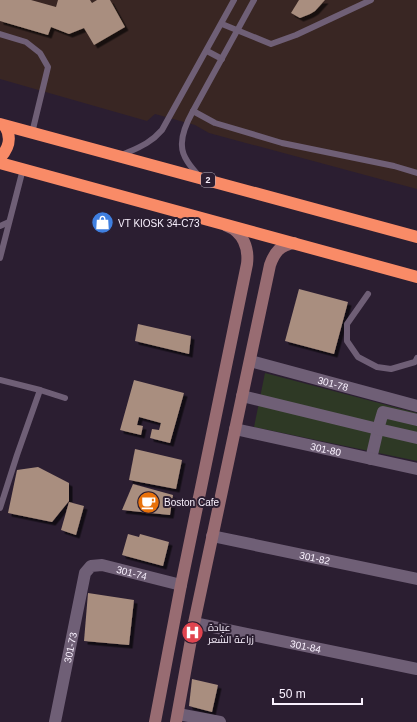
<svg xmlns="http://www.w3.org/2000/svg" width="417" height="722" font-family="Helvetica,Cairo,sans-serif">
<defs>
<filter id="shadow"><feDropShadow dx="3.5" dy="3.5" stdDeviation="0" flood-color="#0009"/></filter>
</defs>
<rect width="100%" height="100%" fill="#2b1e31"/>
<path fill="#392623" d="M0,0H417V189L209,133L195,125L155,114L147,121L0,79Z"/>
<path fill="#2e3925" d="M265,373L417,413V461L254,427Z"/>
<g fill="#a98e7f" filter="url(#shadow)">
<path d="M0,0H31L56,7L58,0H90L92,3L97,0H110L125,27L94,45L84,28L69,34L51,27L48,35L0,21Z"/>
<path d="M299,0H325L315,11L310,14L300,18L291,13Z"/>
<path d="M299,289L348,302L334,354L285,341Z"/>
<path d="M138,324L191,336L189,354L135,341Z"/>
<path d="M134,380L184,393L170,443L150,438L152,429L159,430L161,423L139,417L137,425L143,426L141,435L120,430Z"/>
<path d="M135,449L182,460L176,489L129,480Z"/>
<path d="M38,467L69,483V501L52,522L8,513L17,470Z"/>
<path d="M133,484L173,495L170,515L122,510Z"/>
<path d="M69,502L84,506L76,535L61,530Z"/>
<path d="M128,534L139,537L140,534L169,542L163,566L122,555Z"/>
<path d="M88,593L134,600L129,645L84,641Z"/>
<path d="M192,679L218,685L212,712L189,706Z"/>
</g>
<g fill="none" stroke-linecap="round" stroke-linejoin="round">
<g stroke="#6f5f76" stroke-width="6">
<path d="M222,24L271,44L296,35L371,0"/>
<path d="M0,34L26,42L40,53L48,67L32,133"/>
<path d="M207,51L222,59"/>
<path d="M193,111L215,123L282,143L394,166L417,173"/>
<path d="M120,156C137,148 150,144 162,130L234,0"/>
<path d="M199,176C192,168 182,157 182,146C181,135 188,120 193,111L254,0"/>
<path d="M0,226L9,222"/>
<path d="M0,258L23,169"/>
<path d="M368,294L347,324V341L358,357L377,367L391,369L415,362L417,358"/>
<path d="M0,380L40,390L17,455L0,508"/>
<path d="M40,390L65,398"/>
</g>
<g stroke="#6f5f76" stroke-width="12">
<path id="s1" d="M250,361L417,406"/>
<path d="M242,396L378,429L371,459"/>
<path d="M417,420L383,412L378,429L417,438"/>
<path id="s2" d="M235,429L417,469"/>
<path id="s3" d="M212,536L417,579"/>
<path id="s4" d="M194,623L417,669"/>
<path d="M178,714L220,722"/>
<path id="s5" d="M55,722L85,573L91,566L102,565L181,585"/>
</g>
<g stroke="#986c72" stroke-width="12">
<path d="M155,722L181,585L247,264C249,248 243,232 227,226"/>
<path d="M176,722L194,623L270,265C275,251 280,246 294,243"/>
</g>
<g stroke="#f98b67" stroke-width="12">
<path d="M0,124L417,237"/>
<path d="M0,158C9,148 12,138 5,126"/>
<path d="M0,163L417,277"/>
</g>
</g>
<defs>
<symbol id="shop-disc" viewBox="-11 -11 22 22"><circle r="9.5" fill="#3f7fe0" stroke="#2b1e31"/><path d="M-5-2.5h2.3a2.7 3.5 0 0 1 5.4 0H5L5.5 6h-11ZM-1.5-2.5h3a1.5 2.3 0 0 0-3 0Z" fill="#fff"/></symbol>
<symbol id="cafe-disc" viewBox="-11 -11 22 22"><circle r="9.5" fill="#e8710a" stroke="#2b1e31"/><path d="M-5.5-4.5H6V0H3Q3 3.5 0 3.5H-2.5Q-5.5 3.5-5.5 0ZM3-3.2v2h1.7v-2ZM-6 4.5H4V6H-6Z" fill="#fff"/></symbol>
<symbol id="hospital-disc" viewBox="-11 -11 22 22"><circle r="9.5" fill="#e0444e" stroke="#2b1e31"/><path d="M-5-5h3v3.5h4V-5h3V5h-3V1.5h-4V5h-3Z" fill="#fff"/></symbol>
</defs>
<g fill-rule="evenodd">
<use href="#shop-disc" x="90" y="210" width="25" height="25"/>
<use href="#cafe-disc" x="136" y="490" width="25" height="25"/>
<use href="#hospital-disc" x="180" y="620" width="25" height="25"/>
</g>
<g text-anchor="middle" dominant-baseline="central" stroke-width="4" stroke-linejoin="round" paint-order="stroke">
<rect fill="#2b1e31" stroke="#bbb2c0" stroke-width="1" x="201" y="173" width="14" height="14" rx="3"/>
<g font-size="9" font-weight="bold" fill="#f9f1fe">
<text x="208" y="180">2</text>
</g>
<g font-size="10" fill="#f9f1fe" stroke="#2b1e31" text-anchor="start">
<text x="118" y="223">VT KIOSK 34-C73</text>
<text x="164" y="502">Boston Cafe</text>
<text x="208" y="627">عيادة<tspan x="208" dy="12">زراعة الشعر</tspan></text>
</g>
<g font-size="10" fill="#f9f1fe" stroke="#2b1e31">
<text stroke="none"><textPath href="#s1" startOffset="86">301-78</textPath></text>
<text stroke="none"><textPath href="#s2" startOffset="93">301-80</textPath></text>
<text stroke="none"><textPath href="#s3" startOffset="105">301-82</textPath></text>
<text stroke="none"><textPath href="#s5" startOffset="203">301-74</textPath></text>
<text stroke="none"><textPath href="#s4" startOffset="114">301-84</textPath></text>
<text stroke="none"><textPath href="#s5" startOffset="76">301-73</textPath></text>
</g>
</g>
<path d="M273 698v6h89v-6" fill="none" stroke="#f9f1fe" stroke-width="2"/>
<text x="279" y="698" font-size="12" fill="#f9f1fe" stroke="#2b1e31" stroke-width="3" paint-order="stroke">50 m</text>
</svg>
